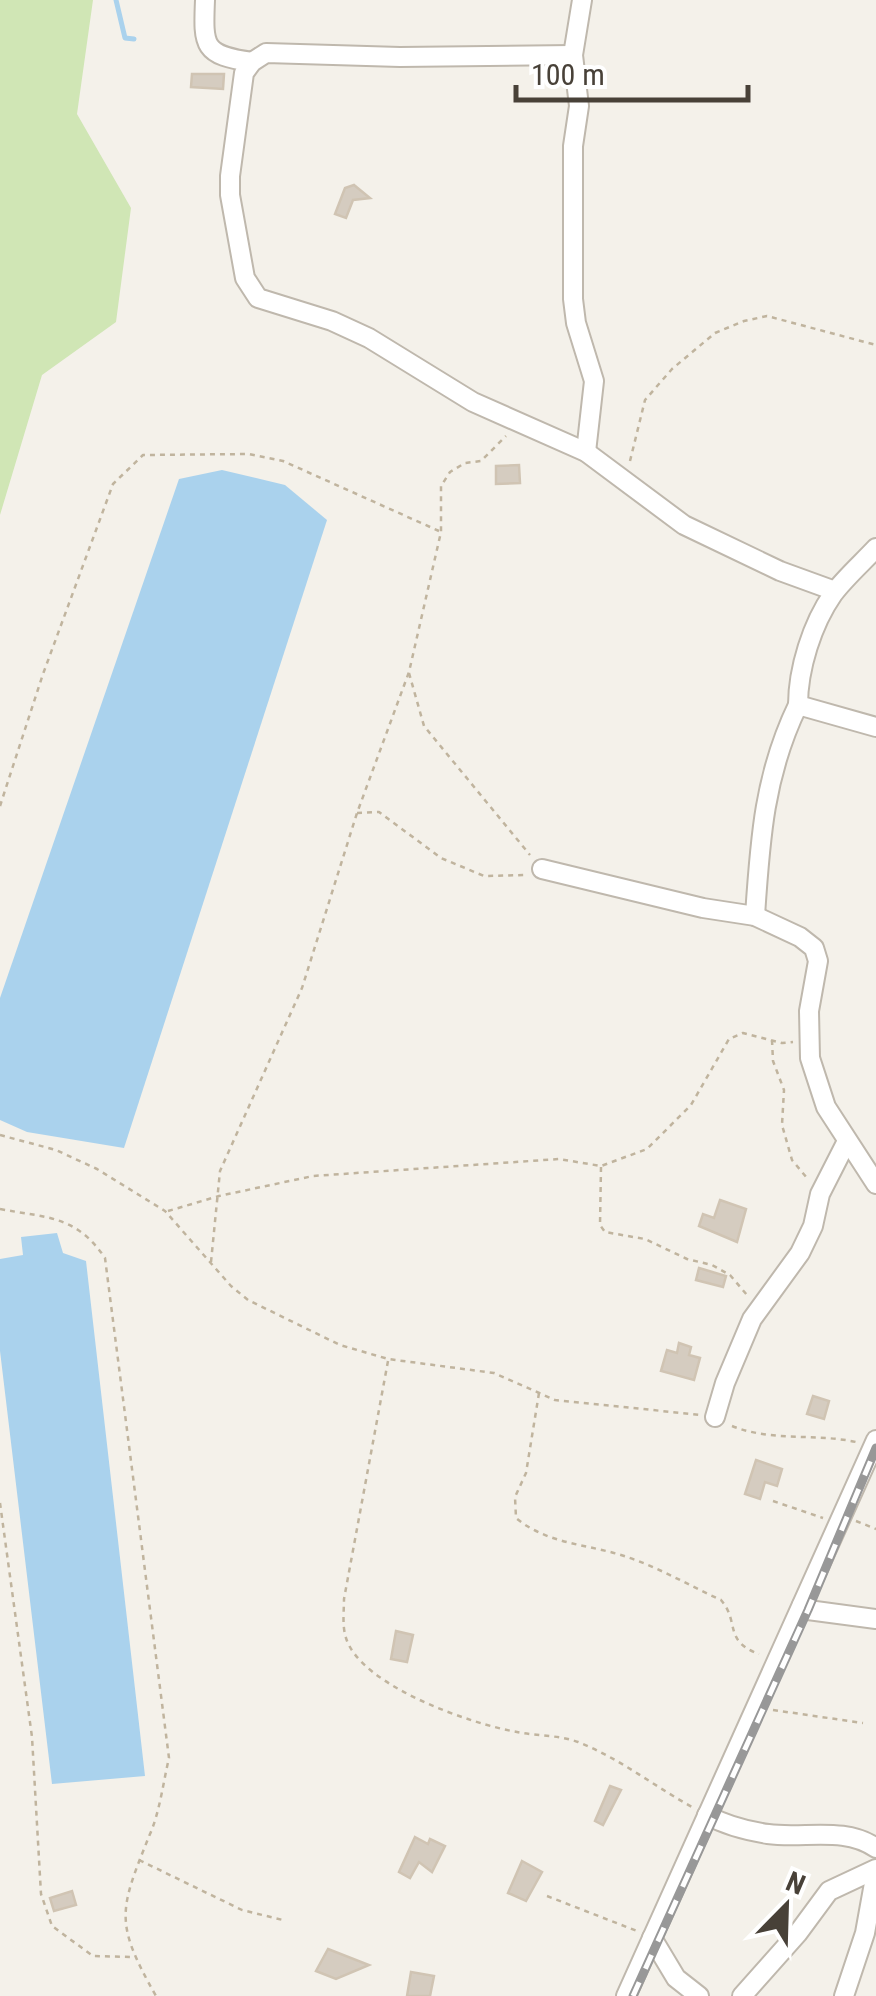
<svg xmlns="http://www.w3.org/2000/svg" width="876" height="1996" font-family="'Roboto Condensed',sans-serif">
<rect width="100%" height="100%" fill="#f4f1ea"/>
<path fill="#d0e6b5" d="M0,0H93L77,114L131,208L116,322L42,375L0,515Z"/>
<g fill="#aad2ed">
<path d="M222,470L285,485L327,520L124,1148L27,1132L0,1120V998L179,479Z"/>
<path d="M57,1233L63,1253L86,1261L145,1776L52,1784L0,1351V1259L23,1255L21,1237Z"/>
</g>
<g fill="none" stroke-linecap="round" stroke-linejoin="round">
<path stroke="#aad2ed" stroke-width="5" d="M116,0L125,38L134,39"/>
</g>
<g fill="#d5ccc0" stroke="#d0c4b3" stroke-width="2.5">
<path d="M192,74H224L223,89L191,87Z"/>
<path d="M354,185L370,198L353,200L346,218L335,214L345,188Z"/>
<path d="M519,465L520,483L496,484V466Z"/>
<path d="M720,1200L746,1209L737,1242L699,1226L703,1214L714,1218Z"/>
<path d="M699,1268L726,1276L723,1287L696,1280Z"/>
<path d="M679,1343L691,1347L689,1355L700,1358L694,1380L661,1371L667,1350L677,1353Z"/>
<path d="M813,1396L829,1401L824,1419L807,1414Z"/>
<path d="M756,1460L782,1469L777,1486L765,1482L760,1499L745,1494Z"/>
<path d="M396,1631L413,1635L407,1662L391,1659Z"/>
<path d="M610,1786L621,1790L603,1825L595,1821Z"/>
<path d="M415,1837L428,1844L430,1839L445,1846L432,1872L419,1862L410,1878L399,1872Z"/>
<path d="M522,1861L542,1872L526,1901L508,1893Z"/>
<path d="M72,1891L76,1905L54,1911L50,1898Z"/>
<path d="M328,1949L369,1965L336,1979L316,1971Z"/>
<path d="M411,1972L434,1976L430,1996H407Z"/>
</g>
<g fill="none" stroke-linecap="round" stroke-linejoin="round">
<defs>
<g id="minor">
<path d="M205,0C203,47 203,55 252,62"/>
<path d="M582,0L573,55L579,106L573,146V299L576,323L594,381L586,452"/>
<path d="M573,55L400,57L266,53L252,62L244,73L230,176V195L245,278L258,298L332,321L369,338L473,402L586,452L684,525L780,571L835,591"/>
<path d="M876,548C862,563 845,578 833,594C812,624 798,669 798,705L876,727"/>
<path d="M542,869L703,908L755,916L800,937L814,948L818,961L809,1011L810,1058L826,1107L876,1184"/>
<path d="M755,916C760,840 764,775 798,705"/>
<path d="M715,1417L725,1383L752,1319L800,1253L813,1226L820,1194L847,1141"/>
<path d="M802,1605L808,1610L876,1619"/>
<path d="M707,1815C725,1825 748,1831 768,1834C804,1839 845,1826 876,1848"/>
<path d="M652,1938L676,1978L699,1996"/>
<path d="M626,1996L876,1440"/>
<path d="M742,1996L798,1933L829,1891L876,1869"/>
<path d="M844,1996L865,1933L876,1872"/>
</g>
</defs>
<use href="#minor" stroke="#bfb8ad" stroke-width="22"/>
<g stroke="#c0b49e" stroke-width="2.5" stroke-dasharray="5 5" stroke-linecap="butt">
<path d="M630,461L645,400L672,369L715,333L744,321L767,316L876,345"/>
<path d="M409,673L424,726L530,855"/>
<path d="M0,806L43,674L113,484L143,455L249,454L283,461L439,531"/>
<path d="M357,813L379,812L441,858L484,876L524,875"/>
<path d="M772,1040L773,1061L784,1090L782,1125L792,1160L807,1178"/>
<path d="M0,1135L56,1150L97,1169L165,1211L231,1286L248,1300L340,1345L388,1359L494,1373L555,1400L701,1415"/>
<path d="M601,1167L600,1225L605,1232L645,1239L687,1259L712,1265L730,1275L747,1295"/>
<path d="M0,1209C47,1218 76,1215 105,1258L169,1758C163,1783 160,1811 150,1834C119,1911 114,1922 156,1996"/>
<path d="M168,1211L219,1196L313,1176L559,1159L601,1166L647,1149L691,1105L729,1039L743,1033L782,1043L793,1042"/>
<path d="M211,1262L220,1171L302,988L357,813L409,672L441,532V486L450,472L465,463L481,461L506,436"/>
<path d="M388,1361L344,1599C344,1611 342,1626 346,1638C361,1686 471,1724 517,1732C537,1736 559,1735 578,1742C619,1758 654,1786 692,1807"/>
<path d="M539,1393L526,1473L515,1497L516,1518C548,1545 590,1544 627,1557C660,1568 690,1586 721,1600C740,1622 723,1641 759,1654"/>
<path d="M732,1426C772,1442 815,1433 856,1442"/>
<path d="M773,1501L823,1518"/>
<path d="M0,1503L32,1737L41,1894L52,1926L93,1956L132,1957"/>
<path d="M856,1521L876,1529"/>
<path d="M773,1710L863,1723"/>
<path d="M139,1860L242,1910L283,1920"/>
<path d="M547,1896L637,1931"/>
</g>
<use href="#minor" stroke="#fff" stroke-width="18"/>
<defs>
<path id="rail" d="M633,1996L808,1610L876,1448"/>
</defs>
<use href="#rail" stroke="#989898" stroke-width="9"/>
<use href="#rail" stroke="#fff" stroke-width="5" stroke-dasharray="15" stroke-linecap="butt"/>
</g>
<g transform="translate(786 1906) rotate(23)" stroke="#ffffff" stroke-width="8" paint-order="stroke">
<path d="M0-8L18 38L0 25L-18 38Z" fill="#484138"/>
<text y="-15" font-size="28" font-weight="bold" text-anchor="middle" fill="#484138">N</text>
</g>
<path d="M516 85v15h232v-15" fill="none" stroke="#484138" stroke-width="5"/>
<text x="531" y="85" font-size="30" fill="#484138" stroke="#ffffff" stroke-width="8" paint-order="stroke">100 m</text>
</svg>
